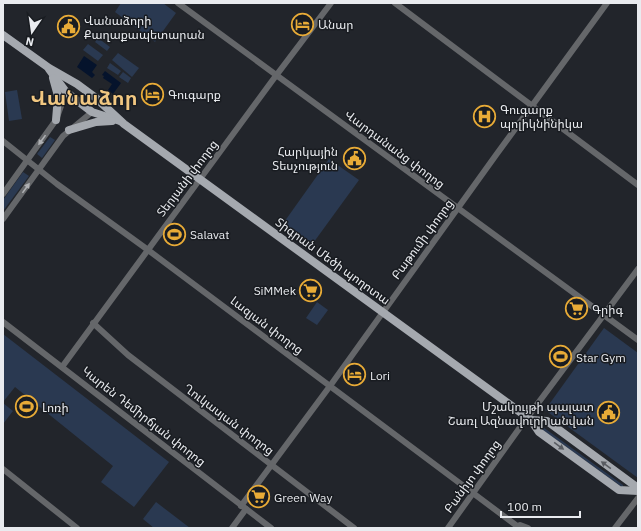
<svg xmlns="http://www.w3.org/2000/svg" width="641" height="531" font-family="'IBM Plex Sans','Noto Sans Armenian',sans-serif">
<rect width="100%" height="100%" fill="#22252b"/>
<g fill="#2a3951">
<path d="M121,3H163L176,13L155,42L115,12Z"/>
<path d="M98,38L110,47L107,51L95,42Z"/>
<path d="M88,44L103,55L98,61L83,50Z"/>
<path d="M118,53L139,68L132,77L112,60Z"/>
<path d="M110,63L121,71L118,75L107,68Z"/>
<path d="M123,72L131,78L128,83L119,77Z"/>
<path d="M17,90L22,119L9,121L5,92Z"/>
<path d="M50,137L55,140L42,158L37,154Z"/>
<path d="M329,159L359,180L311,246L282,225Z"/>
<path d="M23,172L29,176L3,211V200Z"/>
<path d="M317,302L328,310L317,325L306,318Z"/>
<path d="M604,328L638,353V478L545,410Z"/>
<path d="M3,334L169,462L134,507L101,482L113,466L15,387L3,402Z"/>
<path d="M3,403L13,411L3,424Z"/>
<path d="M540,425L623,485V487H622L540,428Z"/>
<path d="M156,502L190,528H154L143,519Z"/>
</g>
<g fill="#05132c">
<path d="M84,56L97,65L92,72L95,75L92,78L77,67Z"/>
<path d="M105,71L121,83L113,94L108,90L112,84L103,78L104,76L102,75Z"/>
</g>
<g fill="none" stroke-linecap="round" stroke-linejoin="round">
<g stroke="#65676a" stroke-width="6">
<path d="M178,3L638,340"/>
<path d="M395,3L638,185"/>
<path d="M3,141L57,184L144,247L517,526"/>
<path d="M3,194L56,120L66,92"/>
<path d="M3,219L63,136L92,112"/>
<path d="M3,322L271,528"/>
<path d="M93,323L128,355L354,528"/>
<path d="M62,367L272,81L331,3"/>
<path d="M3,469L77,528"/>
<path d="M241,506L330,386L496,155L607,3"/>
<path d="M232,528L246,509"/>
<path d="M448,528L521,426L638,269"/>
<path d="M516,528L520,525L528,528"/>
<path d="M615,528L638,498"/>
</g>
<g stroke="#a5a9af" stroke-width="8">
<path d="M3,35L49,68L77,84L96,98L124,124L531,420L539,432L619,490L638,491"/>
<path d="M49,69L66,92L92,112L120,121"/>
<path d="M53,78L58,96L56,120"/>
<path d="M69,130L96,122L112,121"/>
<path d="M531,420L547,421L638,488"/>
</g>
</g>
<defs><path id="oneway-solid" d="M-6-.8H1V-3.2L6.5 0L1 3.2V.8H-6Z"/></defs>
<g fill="#aeb0b3">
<use href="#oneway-solid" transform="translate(42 140) rotate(126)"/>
<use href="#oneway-solid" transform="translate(26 188) rotate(-54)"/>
</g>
<g fill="#585b61">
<use href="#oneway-solid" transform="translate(559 446) rotate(36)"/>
<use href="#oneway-solid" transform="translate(606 465) rotate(-144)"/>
</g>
<defs>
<symbol id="hotel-ring" viewBox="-11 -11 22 22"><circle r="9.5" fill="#191c21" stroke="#e8ab37" stroke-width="1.5"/><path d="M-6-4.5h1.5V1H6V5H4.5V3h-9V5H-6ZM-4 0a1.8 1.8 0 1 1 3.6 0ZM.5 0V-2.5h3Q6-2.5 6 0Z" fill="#e8ab37"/></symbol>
<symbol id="civic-ring" viewBox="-11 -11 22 22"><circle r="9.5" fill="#191c21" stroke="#e8ab37" stroke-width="1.5"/><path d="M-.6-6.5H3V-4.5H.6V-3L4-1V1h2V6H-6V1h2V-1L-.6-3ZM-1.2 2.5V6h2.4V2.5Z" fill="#e8ab37"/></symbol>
<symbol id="hospital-ring" viewBox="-11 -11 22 22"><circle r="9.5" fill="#191c21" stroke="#e8ab37" stroke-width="1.5"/><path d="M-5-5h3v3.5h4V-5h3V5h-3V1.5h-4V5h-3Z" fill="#e8ab37"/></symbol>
<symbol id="stadium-ring" viewBox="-11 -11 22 22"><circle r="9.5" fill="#191c21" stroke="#e8ab37" stroke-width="1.5"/><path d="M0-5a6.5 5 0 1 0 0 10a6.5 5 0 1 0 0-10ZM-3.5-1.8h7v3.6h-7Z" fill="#e8ab37"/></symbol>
<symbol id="supermarket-ring" viewBox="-11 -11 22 22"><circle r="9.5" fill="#191c21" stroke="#e8ab37" stroke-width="1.5"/><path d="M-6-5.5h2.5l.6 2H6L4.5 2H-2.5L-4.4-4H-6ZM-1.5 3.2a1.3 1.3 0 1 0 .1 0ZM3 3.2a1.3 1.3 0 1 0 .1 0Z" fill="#e8ab37"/></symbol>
</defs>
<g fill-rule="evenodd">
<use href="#hotel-ring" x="290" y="12" width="25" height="25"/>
<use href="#civic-ring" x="56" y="14" width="25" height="25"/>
<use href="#hotel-ring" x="140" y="82" width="25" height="25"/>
<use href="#hospital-ring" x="472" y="104" width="25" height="25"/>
<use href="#civic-ring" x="342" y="146" width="25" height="25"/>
<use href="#stadium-ring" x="162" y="222" width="25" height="25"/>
<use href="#supermarket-ring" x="298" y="278" width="25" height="25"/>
<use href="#supermarket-ring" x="564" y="296" width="25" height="25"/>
<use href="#stadium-ring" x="548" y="344" width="25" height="25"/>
<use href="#hotel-ring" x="342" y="362" width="25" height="25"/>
<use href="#stadium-ring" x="14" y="394" width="25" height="25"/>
<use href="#civic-ring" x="596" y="400" width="25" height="25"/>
<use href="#supermarket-ring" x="246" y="484" width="25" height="25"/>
</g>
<g text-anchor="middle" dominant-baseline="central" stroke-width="3" stroke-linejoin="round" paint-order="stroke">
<g font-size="12" fill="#e9ebef" stroke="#191c21" text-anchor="start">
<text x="84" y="20">Վանաձորի<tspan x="84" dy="14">Քաղաքապետարան</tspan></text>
<text x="318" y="24">Անար</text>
<text x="168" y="94">Գուգարք</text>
<text x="500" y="109">Գուգարք<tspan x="500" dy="14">պոլիկնինիկա</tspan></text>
<text x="338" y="151" text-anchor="end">Հարկային<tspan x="338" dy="14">Տեսչություն</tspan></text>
<text x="190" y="234">Salavat</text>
<text x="296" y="290" text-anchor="end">SiMMek</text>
<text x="592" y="309">Գրիգ</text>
<text x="576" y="357">Star Gym</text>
<text x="370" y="375">Lori</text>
<text x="594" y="406" text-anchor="end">Մշակույթի պալատ<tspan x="594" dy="14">Շառլ Ազնավուրի անվան</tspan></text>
<text x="42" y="407">Լոռի</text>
<text x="274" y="497">Green Way</text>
</g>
<g font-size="12" fill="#e9ebef" stroke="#191c21">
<text transform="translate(395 149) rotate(37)">Վարդանանց փողոց</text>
<text transform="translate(187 178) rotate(-53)">Տերյանի փողոց</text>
<text transform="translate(422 239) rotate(-54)">Բաթումի փողոց</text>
<text transform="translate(333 261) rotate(36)">Տիգրան Մեծի պողոտա</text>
<text transform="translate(267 325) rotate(37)">Լազյան փողոց</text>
<text transform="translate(144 416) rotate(38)">Կարեն Դեմիրճյան փողոց</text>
<text transform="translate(229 419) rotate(37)">Ղուկասյան փողոց</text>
<text transform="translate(472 476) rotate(-54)">Բանիյո փողոց</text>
</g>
<g font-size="20" font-weight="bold" fill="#f1c781" stroke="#191c21">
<text x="84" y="97">Վանաձոր</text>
</g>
</g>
<rect width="641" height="531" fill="none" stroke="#e9ebef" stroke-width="8"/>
<g transform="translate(32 32) rotate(193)" stroke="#191c21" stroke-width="3" paint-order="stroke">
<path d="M0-3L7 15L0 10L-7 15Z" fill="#e9ebef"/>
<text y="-6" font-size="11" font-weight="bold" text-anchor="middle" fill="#e9ebef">N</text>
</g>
<path d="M501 511v6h79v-6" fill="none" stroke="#e9ebef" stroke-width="2"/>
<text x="507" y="511" font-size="12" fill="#e9ebef" stroke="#191c21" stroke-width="3" paint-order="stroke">100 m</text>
</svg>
